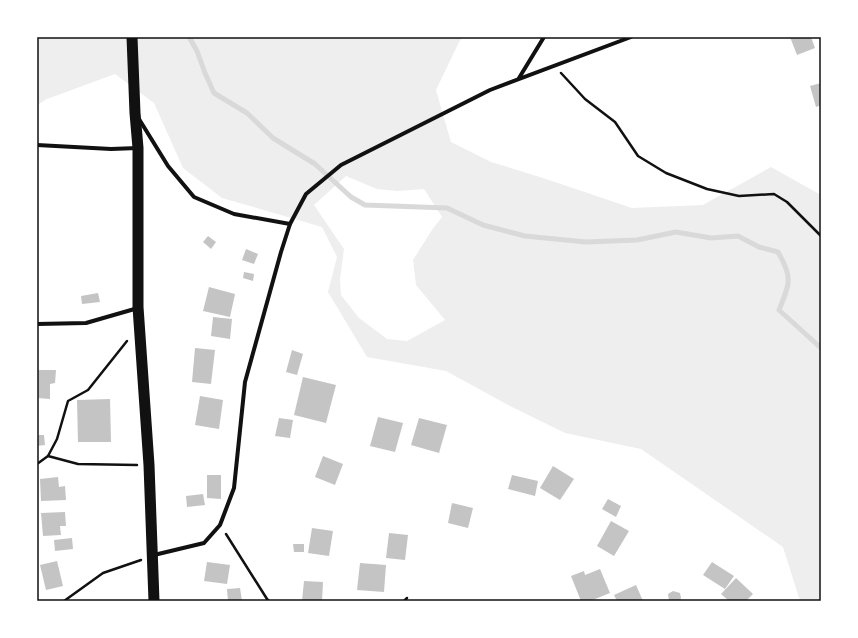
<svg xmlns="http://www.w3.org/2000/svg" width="858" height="638" font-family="'Nunito Sans',sans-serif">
<rect width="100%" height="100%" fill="#fff"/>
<path fill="#eee" fill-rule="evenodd" d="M37,37H463L459,42L436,90L451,142L491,162L546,179L632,208L703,205L771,167L821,195V601H800L783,547L641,449L565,433L510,406L446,371L367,357L328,292L337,257L322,227L222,198L183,168L154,103L115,74L47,99L37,105ZM346,176L377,189L397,191L424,189L442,217L432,230L413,260L416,285L445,320L407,341L387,339L359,318L341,295L340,279L344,249L314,205Z"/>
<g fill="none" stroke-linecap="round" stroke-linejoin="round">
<path stroke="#d9d9d9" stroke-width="5" d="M189,37L197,51L205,73L214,93L247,113L273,138L315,164L351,197L365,205L447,208L483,225L525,236L586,242L637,240L676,232L711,238L738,236L759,247L778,252C793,278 790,283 779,310L821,348"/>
</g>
<g fill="#c4c4c4">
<path d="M790,37H811L815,48L797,55Z"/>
<path d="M821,83V105L816,107L810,86Z"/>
<path d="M208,236L216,242L211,249L203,242Z"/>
<path d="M246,249L258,254L254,264L242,260Z"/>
<path d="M244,272L254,274L253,281L243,278Z"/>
<path d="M209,287L235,294L230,317L203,311Z"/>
<path d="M98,293L100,302L82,304L81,296Z"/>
<path d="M213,317L232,319L230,339L211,336Z"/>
<path d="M195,348L215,350L211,384L192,382Z"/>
<path d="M292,350L303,354L297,375L286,372Z"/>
<path d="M37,370H56L55,383L50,384V399L37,398Z"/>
<path d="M303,377L336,385L326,423L294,415Z"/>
<path d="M200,396L223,400L219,429L195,425Z"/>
<path d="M110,399L111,442H78L77,400Z"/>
<path d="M378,417L403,423L395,452L370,446Z"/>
<path d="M279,418L293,420L290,438L275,436Z"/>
<path d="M419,418L447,425L439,453L411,445Z"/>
<path d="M37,435H44L45,445L37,446Z"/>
<path d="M323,456L343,464L335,485L315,477Z"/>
<path d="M553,466L574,479L560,500L540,488Z"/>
<path d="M207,475H221V499L207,498Z"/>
<path d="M512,475L538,481L535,496L508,489Z"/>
<path d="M58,477L59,487L65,486L66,500L41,501L40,479Z"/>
<path d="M203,494L205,505L187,507L186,496Z"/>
<path d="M608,499L621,506L616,517L602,509Z"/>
<path d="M452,503L473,508L468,528L448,523Z"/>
<path d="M65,512L66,526H60L61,535L43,536L41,513Z"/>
<path d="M611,521L629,531L614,556L597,546Z"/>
<path d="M312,528L333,531L329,556L308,553Z"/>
<path d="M389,533L408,535L405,560L386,558Z"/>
<path d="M72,538L73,549L55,551L54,540Z"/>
<path d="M293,544H304V552H294Z"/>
<path d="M57,561L63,586L46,590L40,565Z"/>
<path d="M207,562L230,565L227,584L204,581Z"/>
<path d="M712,562L734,576L725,589L703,575Z"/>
<path d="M360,563L386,565L384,592L357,590Z"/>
<path d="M600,569L610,593L590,601H581L571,576L584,571L585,575Z"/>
<path d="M736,578L753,594L746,601H729L721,594Z"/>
<path d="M304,581L323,582L322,601H302Z"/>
<path d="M636,585L643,601H617L614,595Z"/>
<path d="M240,588L242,601H228L227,589Z"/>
<path d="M673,591L680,593L681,598L680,601H669L668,594Z"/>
</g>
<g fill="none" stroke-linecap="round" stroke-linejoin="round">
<g stroke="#111" stroke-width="2.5">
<path d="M561,73L585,99L615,122L638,156L666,173L707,189L739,196L774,194L787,202L821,236"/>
<path d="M48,456L78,464L137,465"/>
<path d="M37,464L48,456L57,439L68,401L88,390L127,341"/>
<path d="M226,534L267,599L269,601"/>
<path d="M64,601L103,573L141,560"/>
<path d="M404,601L407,598"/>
</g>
<g stroke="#111" stroke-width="4">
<path d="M519,78L544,37"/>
<path d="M139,119L168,166L194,197L234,214L290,224"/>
<path d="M37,145L111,149L138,148"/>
<path d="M37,324L86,323L138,308"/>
<path d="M154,555L204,543L220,525L234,488L245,382L281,252L290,224L306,194L341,165L490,90L631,37"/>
</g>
<path stroke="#111" stroke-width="11" d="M132,37L135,113L138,148V307L149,465L154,601"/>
</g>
<rect width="858" height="638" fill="none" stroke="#ffffff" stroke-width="76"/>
<rect x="38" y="38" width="782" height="562" fill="none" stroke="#111" stroke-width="1.5"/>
</svg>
